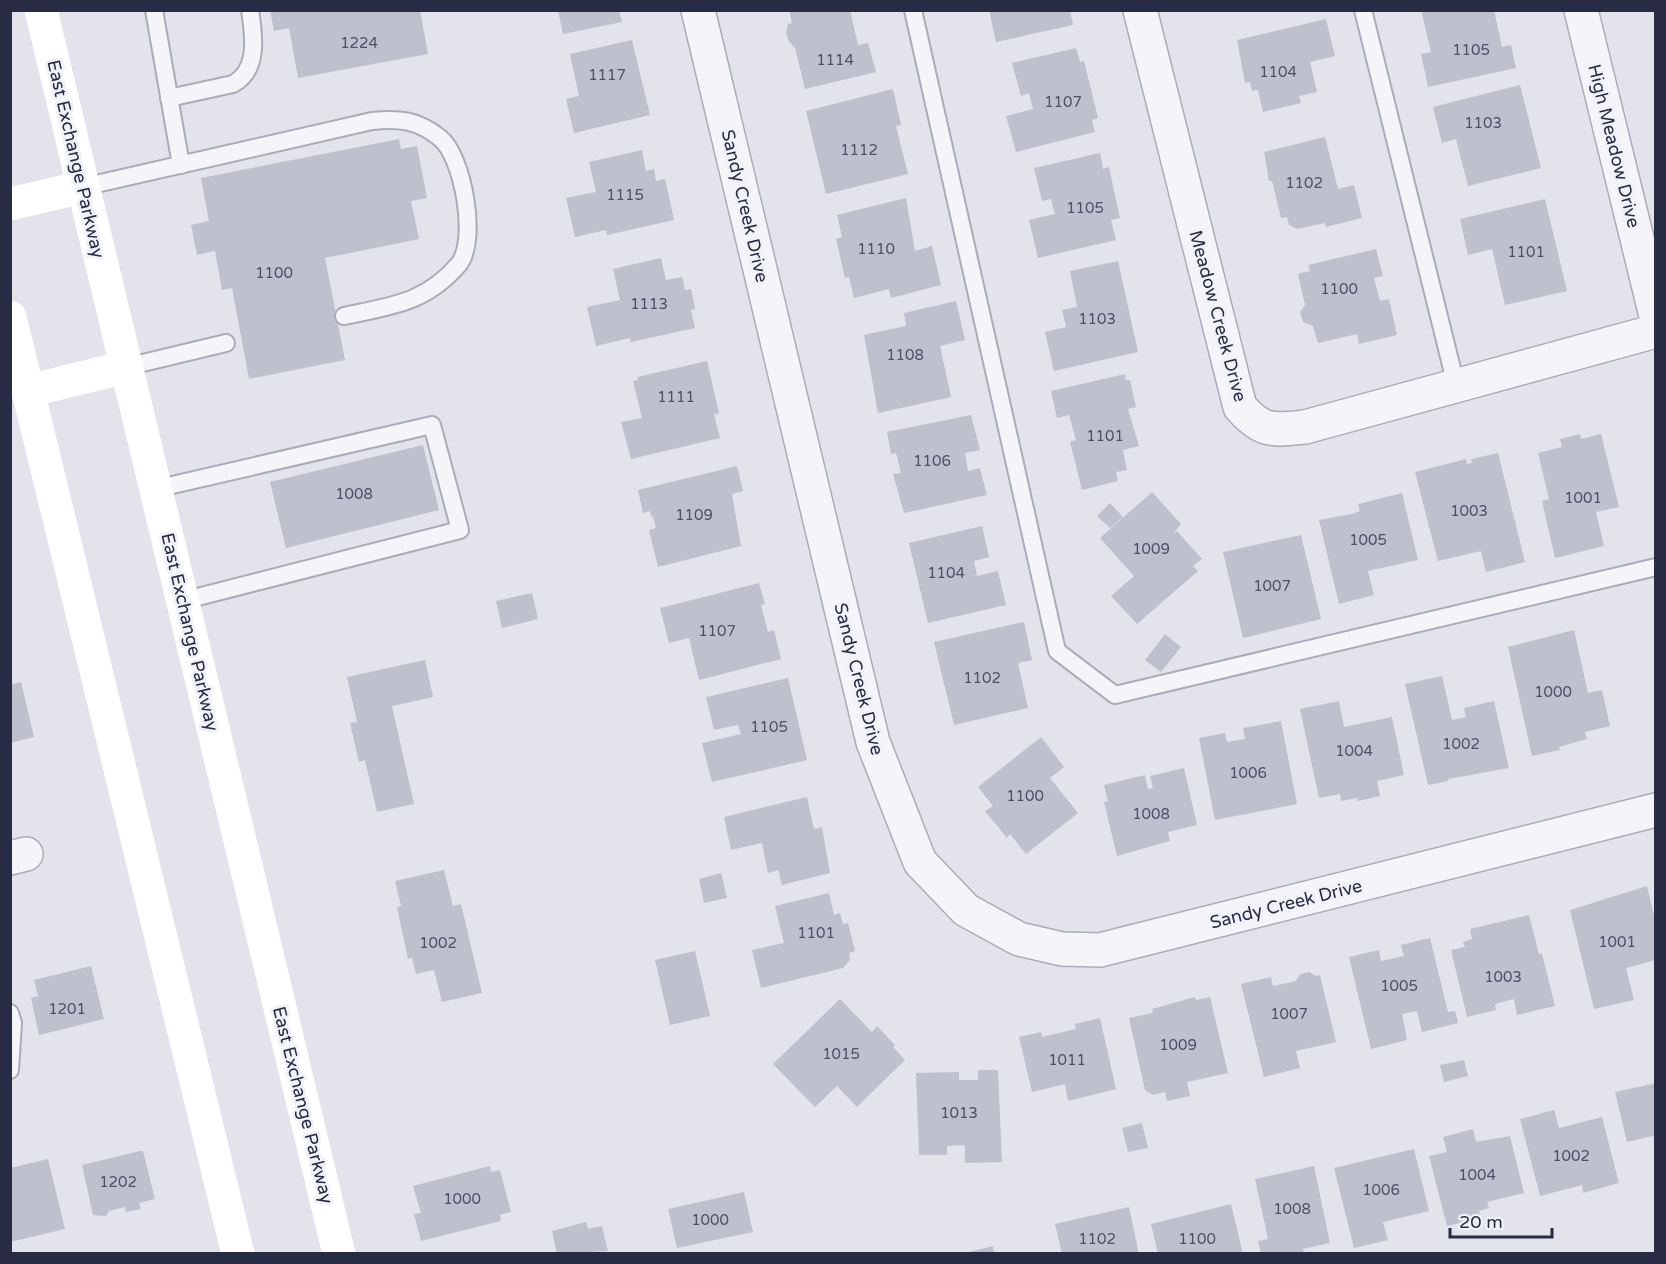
<svg xmlns="http://www.w3.org/2000/svg" width="1666" height="1264" font-family="'Varela Round',sans-serif">
<rect width="100%" height="100%" fill="#e2e3eb"/>
<g fill="#bec0ce">
<path d="M270,10H420L428,54L298,78L289,28L274,31Z"/>
<path d="M558,10H619L622,22L563,34Z"/>
<path d="M789,10H850L858,45L868,43L876,72L805,89L795,48L789,42L786,32L788,24L792,23Z"/>
<path d="M989,10H1070L1073,25L996,42Z"/>
<path d="M1421,10H1494L1502,47L1511,45L1516,68L1428,87L1421,54L1431,52Z"/>
<path d="M1326,19L1335,56L1310,62L1317,92L1299,96L1301,103L1263,112L1258,90L1252,91L1250,82L1245,83L1237,40Z"/>
<path d="M632,40L650,115L574,133L566,99L579,96L570,54Z"/>
<path d="M1076,48L1080,62L1084,61L1098,118L1092,120L1095,132L1016,152L1006,116L1033,109L1029,93L1021,96L1012,63Z"/>
<path d="M1520,85L1541,168L1468,186L1456,139L1442,143L1433,107Z"/>
<path d="M893,89L901,125L896,126L908,174L826,194L806,111Z"/>
<path d="M1325,137L1338,189L1354,185L1362,218L1326,227L1325,223L1297,229L1289,225L1287,217L1281,218L1272,181H1269L1264,152Z"/>
<path d="M399,139L401,149L417,146L427,198L411,201L419,239L325,258L345,360L249,379L232,288L222,290L215,251L197,255L191,225L209,221L201,178Z"/>
<path d="M642,150L646,171L654,169L656,181L665,179L674,220L607,235L606,230L575,237L566,198L596,192L589,162Z"/>
<path d="M1100,153L1103,169L1109,167L1120,218L1111,220L1116,240L1038,258L1029,220L1055,214L1051,199L1042,201L1034,168Z"/>
<path d="M906,198L915,251L932,246L941,285L891,298L889,289L854,298L849,277L845,278L836,239L842,237L837,215Z"/>
<path d="M1545,199L1567,291L1505,305L1492,249L1468,255L1460,219Z"/>
<path d="M1376,249L1383,276L1374,278L1380,301L1389,299L1397,335L1359,344L1357,334L1318,343L1313,326L1303,322L1300,312L1305,305L1298,274L1310,271L1308,265Z"/>
<path d="M661,258L666,280L682,277L685,290L691,289L695,309L691,310L695,328L631,342L630,338L596,346L587,307L620,300L613,269Z"/>
<path d="M1118,261L1138,352L1054,371L1045,332L1066,327L1062,310L1077,307L1070,271Z"/>
<path d="M956,301L965,340L940,346L951,397L878,413L864,335L906,326L904,313Z"/>
<path d="M707,361L719,413L714,414L720,438L631,459L621,422L642,418L633,381L638,380L637,377Z"/>
<path d="M1125,374L1126,380H1130L1136,407L1128,409L1139,446L1123,450L1127,470L1116,472L1118,481L1082,490L1070,442L1076,440L1069,415L1057,418L1051,391Z"/>
<path d="M971,415L980,450L965,453L968,471L980,468L987,495L904,513L893,474L901,473L896,453L891,454L887,432Z"/>
<path d="M1580,434L1581,439L1601,434L1619,507L1596,512L1604,546L1555,558L1542,501L1549,499L1538,453L1562,447L1560,439Z"/>
<path d="M423,445L439,510L286,548L270,482Z"/>
<path d="M1498,453L1525,562L1486,572L1481,551L1438,561L1415,472L1466,459L1467,464L1472,463L1471,459Z"/>
<path d="M737,466L743,491L732,494L741,546L658,567L649,530L656,528L653,516L651,517L650,511L643,513L638,490Z"/>
<path d="M1152,492L1181,524L1172,535L1177,531L1202,559L1193,566L1198,571L1137,624L1111,596L1134,576L1100,538Z"/>
<path d="M1402,493L1418,560L1368,571L1374,595L1339,604L1319,520L1352,514L1360,511L1358,504Z"/>
<path d="M1110,503L1123,517L1110,528L1097,516Z"/>
<path d="M982,526L989,557L974,561L977,576L998,571L1006,605L928,623L909,543Z"/>
<path d="M1301,535L1321,619L1243,638L1223,552Z"/>
<path d="M759,583L765,604L761,605L768,632L774,630L781,659L699,680L689,638L669,643L660,608Z"/>
<path d="M532,593L538,619L502,628L496,601Z"/>
<path d="M1024,622L1032,660L1018,663L1028,708L954,725L934,642Z"/>
<path d="M1574,630L1588,693L1602,690L1610,726L1585,732L1587,739L1559,747L1560,750L1532,756L1508,647Z"/>
<path d="M1165,634L1181,647L1161,672L1145,660Z"/>
<path d="M425,660L433,697L392,706L414,804L377,812L365,760L359,762L350,723L357,722L347,677Z"/>
<path d="M1442,676L1452,720L1466,717L1464,708L1494,701L1509,768L1448,779V781L1428,785L1405,684Z"/>
<path d="M788,678L807,760L712,782L702,743L741,734L738,725L714,730L706,697Z"/>
<path d="M21,682L34,737L10,743V685Z"/>
<path d="M1339,701L1344,727L1392,717L1404,775L1377,781L1380,796L1358,801L1357,798L1341,801L1340,794L1319,798L1300,709Z"/>
<path d="M1281,721L1297,804L1215,820L1199,738L1225,733L1227,742L1245,739L1243,728Z"/>
<path d="M1041,737L1064,767L1050,778L1078,813L1026,854L1010,834L1007,838L985,811L993,806L978,787Z"/>
<path d="M1184,768L1197,825L1168,832L1170,841L1117,856L1104,802L1108,801L1104,785L1145,775L1148,789L1153,788L1150,776Z"/>
<path d="M807,797L814,829L822,827L830,873L782,885L778,870L768,873L762,843L731,850L724,817Z"/>
<path d="M444,870L453,906L461,904L482,993L442,1002L434,970L416,974L412,958L408,959L397,907L401,906L395,881Z"/>
<path d="M721,873L727,898L704,903L699,879Z"/>
<path d="M1647,886L1656,924V960L1626,968L1634,1000L1594,1009L1570,910Z"/>
<path d="M829,893L834,915L840,913L843,924L848,923L855,951L849,953L850,960L843,968L761,988L752,950L784,943L775,906Z"/>
<path d="M1529,915L1539,954H1542L1555,1006L1517,1015L1514,999L1495,1004L1496,1010L1467,1017L1451,950L1465,947L1463,942L1472,939L1470,929Z"/>
<path d="M1430,938L1448,1012L1455,1011L1458,1023L1422,1032L1417,1011L1402,1014L1407,1040L1371,1049L1349,957L1379,950L1381,961L1404,956L1401,945Z"/>
<path d="M695,951L710,1016L670,1025L655,960Z"/>
<path d="M91,966L104,1019L39,1035L31,998L38,996L34,980Z"/>
<path d="M1310,972L1316,976L1320,975L1336,1042L1296,1051L1300,1068L1264,1077L1241,984L1271,977L1273,986L1296,981L1300,974Z"/>
<path d="M1195,997L1196,1000L1210,997L1228,1073L1187,1082L1190,1096L1167,1101L1165,1092L1153,1095L1145,1090L1129,1018L1153,1013L1152,1009Z"/>
<path d="M840,999L872,1032L877,1026L895,1045L893,1047L905,1060L857,1107L837,1086L815,1107L773,1064Z"/>
<path d="M1100,1018L1116,1089L1068,1101L1065,1084L1032,1092L1019,1037L1041,1032L1042,1037L1076,1029L1075,1024Z"/>
<path d="M1464,1060L1468,1076L1444,1082L1440,1065Z"/>
<path d="M978,1070H998L1002,1162L965,1163V1145L947,1146V1155H919L916,1073L959,1072V1080H978Z"/>
<path d="M1656,1083V1135L1627,1142L1615,1092Z"/>
<path d="M1554,1110L1559,1128L1602,1117L1619,1183L1583,1193L1582,1185L1540,1196L1520,1119Z"/>
<path d="M1142,1123L1148,1148L1128,1152L1122,1128Z"/>
<path d="M1473,1129L1476,1142L1510,1136L1524,1193L1487,1202L1489,1208L1479,1211L1481,1218L1447,1226L1429,1156L1447,1152L1443,1137Z"/>
<path d="M1414,1149L1429,1211L1383,1222L1388,1240L1354,1248L1334,1168Z"/>
<path d="M140,1151H143L155,1199L139,1203L141,1209L126,1212L125,1207L109,1211L106,1216L93,1215L82,1165Z"/>
<path d="M48,1159L65,1229L10,1242V1168Z"/>
<path d="M490,1166L491,1172L500,1170L511,1212L500,1215L501,1221L421,1241L414,1214L421,1213L413,1186Z"/>
<path d="M1314,1166L1330,1243L1303,1249L1304,1254H1261L1258,1241L1268,1239L1255,1179Z"/>
<path d="M744,1192L753,1232L677,1248L668,1209Z"/>
<path d="M1231,1204L1243,1254H1158L1151,1224Z"/>
<path d="M1129,1207L1139,1254H1062L1055,1224Z"/>
<path d="M586,1222L588,1229L602,1226L608,1251L557,1254L552,1231Z"/>
<path d="M993,1246L994,1254H965V1253Z"/>
</g>
<g fill="none" stroke-linecap="round" stroke-linejoin="round">
<defs>
<g id="lane">
<path d="M154,10L181,165"/>
<path d="M913,10L1057,651L1115,695L1656,567"/>
<path d="M1363,10L1456,385"/>
<path d="M169,98L233,84C259,70 254,36 250,10"/>
<path d="M83,187L372,121C399,118 418,120 440,138C463,156 478,240 459,264C426,303 391,306 344,316"/>
<path d="M126,367L226,343"/>
<path d="M155,489L432,425L460,530L182,601"/>
<path d="M10,1013L13,1023L10,1070"/>
</g>
<g id="street">
<path d="M698,10L873,742L920,862L966,910L1019,939L1062,949L1100,950L1656,810"/>
<path d="M1140,10L1240,407C1263,433 1273,430 1305,427L1656,331"/>
<path d="M1581,10L1656,316"/>
<path d="M10,858L26,854"/>
</g>
</defs>
<use href="#lane" stroke="#aaacb9" stroke-width="20"/>
<use href="#street" stroke="#aaacb9" stroke-width="36"/>
<use href="#lane" stroke="#f5f5f9" stroke-width="16"/>
<use href="#street" stroke="#f5f5f9" stroke-width="33"/>
<g stroke="#fff" stroke-width="33">
<path d="M41,10L339,1254"/>
<path d="M10,204L83,187"/>
<path d="M10,317L238,1254"/>
<path d="M28,391L126,367"/>
</g>
</g>
<g text-anchor="middle" dominant-baseline="central" stroke-width="6" stroke-linejoin="round" paint-order="stroke">
<g font-size="15" fill="#4e5066">
<text x="359" y="43">1224</text>
<text x="1471" y="50">1105</text>
<text x="835" y="60">1114</text>
<text x="1278" y="72">1104</text>
<text x="607" y="75">1117</text>
<text x="1063" y="102">1107</text>
<text x="1483" y="123">1103</text>
<text x="859" y="150">1112</text>
<text x="1304" y="183">1102</text>
<text x="625" y="195">1115</text>
<text x="1085" y="208">1105</text>
<text x="876" y="249">1110</text>
<text x="1526" y="252">1101</text>
<text x="274" y="273">1100</text>
<text x="1339" y="289">1100</text>
<text x="649" y="304">1113</text>
<text x="1097" y="319">1103</text>
<text x="905" y="355">1108</text>
<text x="676" y="397">1111</text>
<text x="1105" y="436">1101</text>
<text x="932" y="461">1106</text>
<text x="354" y="494">1008</text>
<text x="1583" y="498">1001</text>
<text x="1469" y="511">1003</text>
<text x="694" y="515">1109</text>
<text x="1368" y="540">1005</text>
<text x="1151" y="549">1009</text>
<text x="946" y="573">1104</text>
<text x="1272" y="586">1007</text>
<text x="717" y="631">1107</text>
<text x="982" y="678">1102</text>
<text x="1553" y="692">1000</text>
<text x="769" y="727">1105</text>
<text x="1461" y="744">1002</text>
<text x="1354" y="751">1004</text>
<text x="1248" y="773">1006</text>
<text x="1025" y="796">1100</text>
<text x="1151" y="814">1008</text>
<text x="816" y="933">1101</text>
<text x="1617" y="942">1001</text>
<text x="438" y="943">1002</text>
<text x="1503" y="977">1003</text>
<text x="1399" y="986">1005</text>
<text x="67" y="1009">1201</text>
<text x="1289" y="1014">1007</text>
<text x="1178" y="1045">1009</text>
<text x="841" y="1054">1015</text>
<text x="1067" y="1060">1011</text>
<text x="959" y="1113">1013</text>
<text x="1571" y="1156">1002</text>
<text x="1477" y="1175">1004</text>
<text x="118" y="1182">1202</text>
<text x="1381" y="1190">1006</text>
<text x="462" y="1199">1000</text>
<text x="1292" y="1209">1008</text>
<text x="710" y="1220">1000</text>
<text x="1097" y="1239">1102</text>
<text x="1197" y="1239">1100</text>
</g>
<g font-size="18" fill="#282b44" stroke="#f1f2f8">
<text transform="translate(1614 146) rotate(76)">High Meadow Drive</text>
<text transform="translate(76 159) rotate(77)">East Exchange Parkway</text>
<text transform="translate(745 206) rotate(77)">Sandy Creek Drive</text>
<text transform="translate(1218 316) rotate(75)">Meadow Creek Drive</text>
<text transform="translate(190 632) rotate(77)">East Exchange Parkway</text>
<text transform="translate(859 679) rotate(76)">Sandy Creek Drive</text>
<text transform="translate(1286 904) rotate(-14)">Sandy Creek Drive</text>
<text transform="translate(303 1105) rotate(76)">East Exchange Parkway</text>
</g>
</g>
<rect width="1666" height="1264" fill="none" stroke="#282b44" stroke-width="24"/>
<path d="M1450 1228v9h102v-9" fill="none" stroke="#282b44" stroke-width="3"/>
<text x="1459" y="1228" font-size="18" fill="#282b44" stroke="#f1f2f8" stroke-width="4.5" paint-order="stroke">20 m</text>
</svg>
